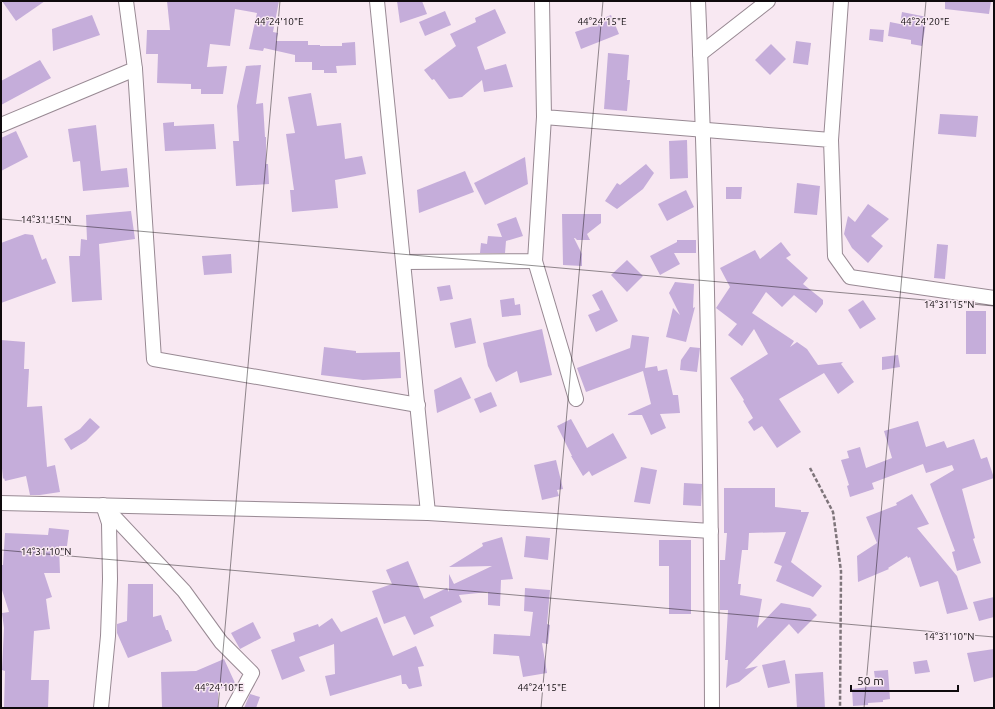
<svg xmlns="http://www.w3.org/2000/svg" width="995" height="709" font-family="Ubuntu,sans-serif">
<rect width="100%" height="100%" fill="#f8e8f2"/>
<g fill="#c5adda">
<path d="M2,1H45L16,21Z"/>
<path d="M167,1H279L273,32L278,33L276,41H308V45H320V46H342V43L355,42L356,65L336,66L337,73H324V70H312V62H295V55L264,48L263,51L249,49L257,13L235,9L230,46L210,44L207,67L227,66L223,94H201V89H191V84L157,83L158,54H146L147,30H170Z"/>
<path d="M397,1H422L427,14L400,23Z"/>
<path d="M945,1H991L989,14L945,9Z"/>
<path d="M495,9L506,33L477,47L485,70L506,64L513,87L484,92L482,80L462,97L449,99L434,79L432,80L424,70L456,46L450,34L476,22L475,18Z"/>
<path d="M445,11L451,25L425,36L419,22Z"/>
<path d="M902,12L927,17L922,46L911,44V40L888,36L890,22L900,24Z"/>
<path d="M92,15L100,35L53,51L52,29Z"/>
<path d="M611,15L619,34L581,49L575,32L593,26L592,23Z"/>
<path d="M870,29L884,30L883,42L869,40Z"/>
<path d="M796,41L811,43L808,65L793,63Z"/>
<path d="M771,44L786,59L770,75L755,60Z"/>
<path d="M608,53L629,55L627,80H630L627,111L604,109Z"/>
<path d="M40,60L51,78L1,105V81Z"/>
<path d="M261,65L256,104L263,103L265,137H266V164H268L269,184L236,186L233,141H239L237,106L246,66Z"/>
<path d="M311,93L317,126L341,123L345,159L362,156L366,174L335,180L338,208L292,212L290,190H294L286,134L295,133L288,97Z"/>
<path d="M940,114L978,116L976,137L938,134Z"/>
<path d="M174,122V126L214,124L216,149L165,151L163,123Z"/>
<path d="M96,125L101,171L127,168L129,187L83,191L80,161L73,162L68,129Z"/>
<path d="M16,131L28,157L1,171V138Z"/>
<path d="M687,140L688,178L670,179L669,141Z"/>
<path d="M525,157L528,184L485,205L474,183Z"/>
<path d="M646,164L654,173L643,189L617,209L605,201L617,183L620,185Z"/>
<path d="M465,171L474,192L419,213L417,190Z"/>
<path d="M797,183L820,186L817,215L794,213Z"/>
<path d="M726,187H742L741,199H726Z"/>
<path d="M686,190L694,207L667,221L658,204Z"/>
<path d="M868,204L889,219L871,236L883,246L868,263L852,248L844,234L848,216L855,222Z"/>
<path d="M131,211L135,239L99,244L102,300L72,302L69,256H80L81,239L87,240L86,215Z"/>
<path d="M562,214H601V223L587,234L590,240H577L575,238H574L582,254V266L563,265Z"/>
<path d="M516,217L523,236L506,241L505,253H480L481,243L487,244L488,236L502,237L497,224Z"/>
<path d="M25,234L33,235L42,260L46,258L56,283L1,303V243Z"/>
<path d="M677,240H696V253H674L680,264L660,275L650,256L677,242Z"/>
<path d="M781,242L791,255L786,258L808,278L803,284L823,300V304L816,313L794,295L782,307L766,292L752,313L794,341L790,347L797,342L807,349L818,365L843,362L841,364L854,382L838,394L824,373L779,399L801,432L777,448L762,426L754,431L748,422L753,418L743,401L744,400L730,378L768,354L754,329L742,346L728,335L737,324L716,308L730,287L720,268L755,250L760,259Z"/>
<path d="M937,244L948,245L945,279L934,278Z"/>
<path d="M231,254L232,273L204,275L202,256Z"/>
<path d="M627,260L643,276L627,292L611,275Z"/>
<path d="M675,282L694,284L693,308L695,307L686,342L666,337L673,308L680,315L669,293Z"/>
<path d="M450,285L453,299L440,301L437,287Z"/>
<path d="M602,290L618,321L596,332L588,315L600,310L592,295Z"/>
<path d="M514,298L515,305L520,304L521,315L502,317L500,300Z"/>
<path d="M863,300L876,319L860,329L848,310Z"/>
<rect x="966" y="311" width="20" height="43"/>
<path d="M471,318L476,343L455,348L450,323Z"/>
<path d="M542,329L552,375L520,383L517,371L496,382L488,366L483,343Z"/>
<path d="M632,335L649,337L645,368L657,366L658,371L667,369L673,395H678L680,413L660,414L666,428L651,435L642,415H628V414L651,404L643,371L586,392L577,368L630,348Z"/>
<path d="M1,340L25,342L24,369H29L27,407L42,406L47,467L55,465L60,492L40,495H30L26,476L5,481L4,478L3,479L1,458Z"/>
<path d="M324,347L356,351V353L400,352L401,378L363,380L321,375Z"/>
<path d="M690,347L700,348L697,372L680,370L681,360Z"/>
<path d="M898,355L900,367L882,370V357Z"/>
<path d="M461,377L471,398L437,413L434,390Z"/>
<path d="M491,392L497,406L480,413L474,399Z"/>
<path d="M90,418L100,427L86,441L71,450L64,439L80,429Z"/>
<path d="M571,419L587,448L613,433L627,458L592,476L589,471L583,476L571,456H572L557,426Z"/>
<path d="M918,421L926,447L944,441L947,448L974,439L981,459L987,457L994,478L962,489L975,538L973,539L981,563L957,571L952,552L955,551L930,484L954,470L952,465L926,473L923,464L872,483L874,489L850,497L847,486L849,485L841,460L849,458L847,451L860,447L866,468L892,458L884,431Z"/>
<path d="M556,460L563,489L557,490L559,496L542,500L534,465Z"/>
<path d="M641,467L657,470L650,504L634,502Z"/>
<path d="M684,483L702,484L701,506L683,505Z"/>
<path d="M724,488H775V507L801,510V512H809L791,562L822,586L813,597L776,581L782,566L774,563L786,532L749,533L748,550H742L738,584H741L740,595L762,599L757,628L781,603L810,608L817,615L798,634L789,624L745,669L758,666L739,682L730,685L726,688L728,660H725L728,610H720V560H725L727,533H724Z"/>
<path d="M912,494L929,524L917,528L957,576L968,609L947,614L938,581L920,587L910,557L908,558L907,556L888,568L889,569L858,582L857,556L877,543L866,517L897,505L896,503Z"/>
<path d="M49,528L69,530L67,546H59L60,573H44L52,597L46,599L50,629L34,631L31,680H49L48,708L4,707L5,671L2,670L4,628L2,613L9,612L2,590V565H3L5,533L48,535Z"/>
<path d="M526,536L550,538L548,560L524,557Z"/>
<path d="M502,537L513,579L501,580L500,606L488,605V592L459,595L462,602L430,617L434,626L414,635L405,616L384,624L372,591L392,584L386,570L408,561L424,599L447,588L449,592V574L454,584L492,566L449,567L483,546L482,543Z"/>
<path d="M659,540H691V614H669V566H659Z"/>
<path d="M128,584H153V617L161,615L166,630H168L172,641L128,658L117,633V624L127,621Z"/>
<path d="M525,588L550,590L547,624L550,625L548,644L542,643L547,673L523,677L519,656L493,654L494,634L530,636L533,612L524,611Z"/>
<path d="M994,597V617L979,621L973,602Z"/>
<path d="M377,617L393,656L416,646L424,666L418,667L422,686L409,689L406,684H402L401,675L330,696L325,676L335,674L334,644L299,657L305,671L282,680L271,650L295,641L293,633L318,624L319,627L332,618L341,632Z"/>
<path d="M253,622L261,638L240,649L231,633Z"/>
<path d="M994,649V677L974,682L967,653Z"/>
<path d="M224,659L235,683L218,690V708H162L161,672L196,671Z"/>
<path d="M785,660L790,683L768,688L762,665Z"/>
<path d="M927,660L930,672L915,674L913,662Z"/>
<path d="M888,670L890,699L883,700V702L868,703V705L853,706L852,689L876,686L874,671Z"/>
<path d="M823,672L825,708H797L795,674Z"/>
<path d="M250,694L260,697L256,708H244Z"/>
</g>
<g fill="none" stroke-linecap="round" stroke-linejoin="round">
<defs>
<g id="minor">
<path d="M377,1L428,513"/>
<path d="M542,1L544,117L831,140L835,256L850,277L994,298"/>
<path d="M698,1C708,236 711,472 712,708"/>
<path d="M700,54L768,1"/>
<path d="M135,69L154,359L418,405"/>
<path d="M1,125L135,69L126,1"/>
<path d="M831,140L841,1"/>
<path d="M535,261L576,399"/>
<path d="M404,262L535,261L544,117"/>
<path d="M1,503L428,513L711,531"/>
<path d="M103,505L184,591L221,642L252,673L233,708"/>
<path d="M101,708L108,636L110,579L109,523L104,508"/>
</g>
</defs>
<use href="#minor" stroke="#988993" stroke-width="16"/>
<path stroke="#7f757b" stroke-width="2.5" stroke-dasharray="4 2" stroke-linecap="butt" d="M810,468L833,512L841,571L840,708"/>
<use href="#minor" stroke="#fff" stroke-width="14"/>
</g>
<path fill="none" stroke="#0f0a0d" stroke-width="1" stroke-opacity="0.45" d="M1,219L994,306M1,550L994,637M218,708L280,1M541,708L603,1M864,708L926,1"/>
<g font-size="10" text-anchor="middle" fill="#0f0a0d" stroke="#f8e8f2" stroke-width="3" stroke-linejoin="round" paint-order="stroke">
<text x="279" y="25">44°24'10"E</text>
<text x="602" y="25">44°24'15"E</text>
<text x="925" y="25">44°24'20"E</text>
<text x="46" y="223">14°31'15"N</text>
<text x="949" y="308">14°31'15"N</text>
<text x="46" y="555">14°31'10"N</text>
<text x="949" y="640">14°31'10"N</text>
<text x="219" y="691">44°24'10"E</text>
<text x="542" y="691">44°24'15"E</text>
</g>
<rect width="995" height="709" fill="none" stroke="#0f0a0d" stroke-width="4"/>
<path d="M851 685v6h107v-6" fill="none" stroke="#0f0a0d" stroke-width="2"/>
<text x="857" y="685" font-size="12" fill="#0f0a0d" stroke="#f8e8f2" stroke-width="3" paint-order="stroke">50 m</text>
</svg>
